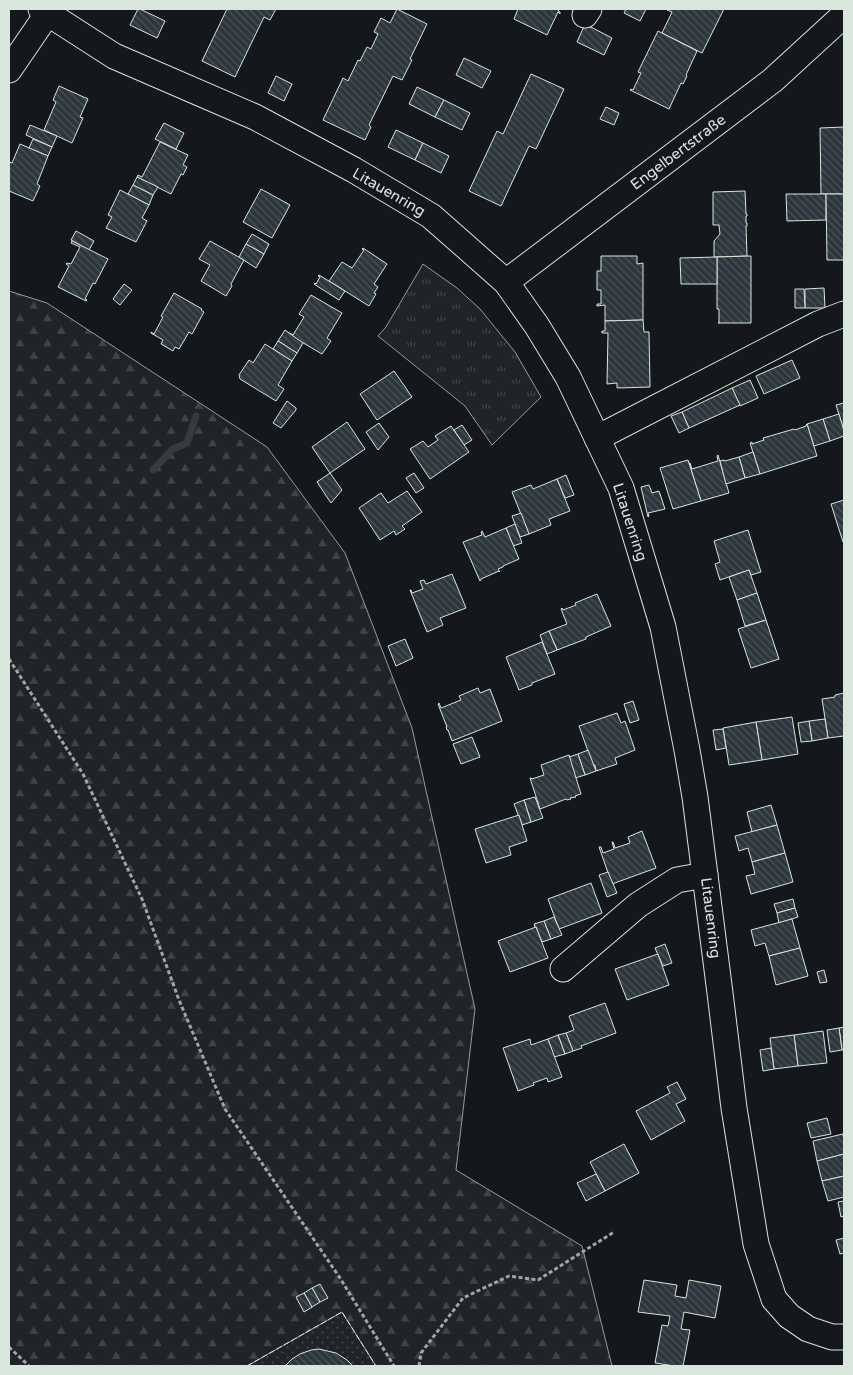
<svg xmlns="http://www.w3.org/2000/svg" width="853" height="1375" font-family="'Varela Round',sans-serif">
<defs>
<pattern id="grass-dots" width="8" height="8" patternUnits="userSpaceOnUse" patternTransform="scale(1.25)"><rect width="8" height="8" fill="#202428"/><path d="M2 2h.1M6 6h.1" fill="none" stroke="#404447" stroke-width="1.8" stroke-linecap="round"/></pattern>
<pattern id="forest-firs" width="22" height="20" patternUnits="userSpaceOnUse" patternTransform="scale(1.25)"><rect width="22" height="20" fill="#202428"/><path d="M5 1l3.5 6h-7zM16 11l3.5 6h-7z" fill="#404447"/></pattern>
<pattern id="park-tufts" width="24" height="20" patternUnits="userSpaceOnUse" patternTransform="scale(1.25)"><rect width="24" height="20" fill="#202428"/><path d="M3 7l-1-3M5 7V3M7 7l1-3M15 17l-1-3M17 17v-4M19 17l1-3" fill="none" stroke="#404447"/></pattern>
<pattern id="building-back-hatch" width="6" height="6" patternUnits="userSpaceOnUse" patternTransform="scale(1.25)"><rect width="6" height="6" fill="#2c363c"/><path d="M-1 5l2 2M0 0l6 6M5-1l2 2" fill="none" stroke="#4a5358"/></pattern>
</defs>
<rect width="100%" height="100%" fill="#14181c"/>
<path fill="url(#grass-dots)" stroke="#939e99" d="M342,1312L376,1366H247Z"/>
<path fill="url(#forest-firs)" stroke="#939e99" d="M9,291L47,303L267,447L345,553L412,728L475,1009L456,1170L582,1246L612,1366H376L342,1312L247,1366H9Z"/>
<path fill="url(#park-tufts)" stroke="#939e99" d="M423,264L457,288L480,309L515,352L541,397L492,445L465,406L378,336L386,327Z"/>
<g fill="none" stroke-linecap="round" stroke-linejoin="round">
<path stroke="#363b3e" stroke-width="7" d="M153,470L173,449L187,443L196,416"/>
</g>
<g fill="url(#building-back-hatch)" stroke="#d8e6dc">
<path d="M138,9H140L165,21L157,38L130,25Z"/>
<path d="M227,9H276L270,20L264,17L235,77L202,61Z"/>
<path d="M397,9L427,24L410,59L412,60L402,80L393,76L369,125L371,127L365,140L323,120L343,78L348,81L358,60L360,61L367,47L371,49L378,34L374,32L381,18L390,23Z"/>
<path d="M518,9H559L558,11L560,12V14L558,12L547,35L514,19Z"/>
<path d="M626,9H646L640,21L624,13Z"/>
<path d="M668,9H724L702,53L662,33L672,12L667,10Z"/>
<path d="M585,24L612,38L604,55L577,42Z"/>
<path d="M658,31L697,51L686,75L687,76L683,84L681,83L669,109L630,90L631,89L633,90L641,73L638,72Z"/>
<path d="M464,58L491,71L482,88L456,75Z"/>
<path d="M531,74L564,89L536,149L529,146L501,206L469,191L497,131L503,134Z"/>
<path d="M276,76L292,84L284,101L268,93Z"/>
<path d="M59,86L88,99L80,117L83,118L72,143L44,130L56,102L53,100Z"/>
<path d="M417,87L444,100L435,117L409,104Z"/>
<path d="M444,100L470,113L462,130L435,117Z"/>
<path d="M606,107L619,113L614,125L600,119Z"/>
<path d="M164,123L184,133L176,149L155,139Z"/>
<path d="M30,125L57,136L52,147L26,135Z"/>
<path d="M844,127V194H821L820,128Z"/>
<path d="M396,130L423,143L415,160L388,147Z"/>
<path d="M33,139L52,147L48,156L29,148Z"/>
<path d="M160,142L188,155L183,165L187,167L183,175L181,174L171,194L137,177L138,175L142,177Z"/>
<path d="M423,143L449,156L441,173L415,160Z"/>
<path d="M20,144L48,156L37,184L40,186L33,201L9,191V162L12,163Z"/>
<path d="M137,177L158,187L153,195L133,185Z"/>
<path d="M133,185L153,195L149,205L128,194Z"/>
<path d="M261,189L290,205L272,238L243,222Z"/>
<path d="M120,190L149,205L142,218L147,221L136,242L106,228L112,217L108,215Z"/>
<path d="M745,191L746,214H747V216H746V223H747V226H746L747,256L714,257V241L720,234L719,225H713V192Z"/>
<path d="M786,194H826V220L787,221Z"/>
<path d="M826,194H844V260H827Z"/>
<path d="M76,231L94,241L89,250L71,240Z"/>
<path d="M252,234L269,244L264,254L246,244Z"/>
<path d="M72,241L108,259L95,284L93,283L85,299L87,300L86,301L58,287L69,266L66,264L67,263L71,264L80,247L71,243Z"/>
<path d="M210,241L244,260L231,284L232,286L226,296L201,281L210,265L199,259Z"/>
<path d="M246,244L264,254L256,268L239,257Z"/>
<path d="M363,248L387,264L374,284L378,287L374,293L376,294L369,306L329,281L342,262L352,268L364,250L362,249Z"/>
<path d="M601,256H637V264L643,263V320L605,321V305L597,306V304H601V290H597V271H601Z"/>
<path d="M751,256V323H718H719V309H717V257Z"/>
<path d="M717,257V284H681L680,258Z"/>
<path d="M319,275L345,291L339,300L314,284L315,283L316,284L320,277L318,276Z"/>
<path d="M124,284L132,290L120,305L113,299Z"/>
<path d="M824,288L825,308H805V289Z"/>
<path d="M795,289H804L805,308H795Z"/>
<path d="M174,293L202,309L201,310L204,312L192,334L189,332L179,349L175,347L173,351L161,344L163,340L151,333V332L154,334L163,317L161,316Z"/>
<path d="M311,295L342,313L327,338L331,341L322,354L288,334L289,333L293,335L304,317L299,314Z"/>
<path d="M643,320L644,332H649L650,387L617,388V383L607,384L608,333H602V331H605V321Z"/>
<path d="M285,330L303,343L297,353L278,341Z"/>
<path d="M278,341L297,353L292,361L273,349Z"/>
<path d="M265,344L292,361L278,385L284,389L276,401L240,379L239,375L249,360L253,363Z"/>
<path d="M792,360L800,378L764,394L756,376Z"/>
<path d="M394,371L412,397L377,420L360,394Z"/>
<path d="M750,380L758,398L740,406L732,388Z"/>
<path d="M732,388L740,405L689,428L682,412Z"/>
<path d="M287,401L296,408V410L281,428L273,423Z"/>
<path d="M844,403V431L836,405Z"/>
<path d="M682,412L689,428L679,433L671,416Z"/>
<path d="M839,414L844,431V436L830,441L823,419Z"/>
<path d="M823,419L830,441L814,446L807,424Z"/>
<path d="M347,422L365,449L330,473L312,447Z"/>
<path d="M379,423L389,437L378,450L366,432Z"/>
<path d="M807,424L817,456L760,474L750,443L752,442V444L764,440L763,438L794,429L795,430L806,426V425Z"/>
<path d="M462,425L472,440L464,445L454,430Z"/>
<path d="M451,426L469,452L430,479L410,449L423,441L428,447L438,440L435,436Z"/>
<path d="M753,452L760,474L745,478L739,457Z"/>
<path d="M718,455L729,493L701,501L689,463H690L692,469L718,461L717,456Z"/>
<path d="M739,457L745,478L726,484L720,461L724,460L725,461Z"/>
<path d="M688,460L701,501L673,509L660,468Z"/>
<path d="M330,473L342,490L331,503L317,482Z"/>
<path d="M414,473L424,488L416,493L406,478Z"/>
<path d="M566,475L574,495L565,498L557,479Z"/>
<path d="M557,479L570,511L549,519L551,525L529,534L512,492L531,485L533,489Z"/>
<path d="M649,485L652,493L659,491L665,509L648,513L649,516L648,517L641,487Z"/>
<path d="M407,491L422,512L402,526L405,529L396,535L394,531L380,540L359,508L381,493L388,503Z"/>
<path d="M844,500V542H843L831,504Z"/>
<path d="M521,513L529,534L520,537L512,516Z"/>
<path d="M515,524L522,543L513,546L506,528Z"/>
<path d="M506,528L519,559L503,566V567L498,569L500,572L499,571L481,579L480,581L463,542L482,535L481,532L482,531L485,537Z"/>
<path d="M748,530L761,572L751,575L749,570L720,580L715,564L720,562L714,541Z"/>
<path d="M749,570L757,593L737,600L729,577Z"/>
<path d="M452,574L466,608L440,618L443,625L427,632L410,590H411L412,593L423,589L420,581L424,580L426,584Z"/>
<path d="M757,593L766,620L745,626L737,600Z"/>
<path d="M597,594L611,626L586,637V639L557,650L549,631L567,624L561,609L562,608L563,610L576,605L575,603Z"/>
<path d="M766,620L779,659L751,668L738,629Z"/>
<path d="M549,631L557,650L547,654L540,635Z"/>
<path d="M405,639L413,658L396,666L388,646Z"/>
<path d="M542,642L555,674L532,683V685L519,690L506,657Z"/>
<path d="M478,688L480,693L490,689L502,721L452,741L448,730H447L446,727H447L438,704L439,703L441,708L461,700L459,696Z"/>
<path d="M844,693V736L828,738L822,699L835,697V695Z"/>
<path d="M633,701L639,720L630,723L624,704Z"/>
<path d="M617,713L621,723L625,721L635,750L615,758L617,764L596,771L595,765H593L579,726Z"/>
<path d="M792,717L798,754L762,760L756,722Z"/>
<path d="M825,719L828,738L812,741L809,721Z"/>
<path d="M809,721L812,741L801,742L798,723Z"/>
<path d="M756,722L762,760L729,765L723,728Z"/>
<path d="M723,729L726,748L716,750L713,730Z"/>
<path d="M472,737L480,757L461,764L453,744Z"/>
<path d="M588,750L596,771L585,775L578,754Z"/>
<path d="M578,754L585,775L575,778L569,757Z"/>
<path d="M569,755L581,794L575,796L576,797L570,798L571,799L567,800L566,799L540,809L530,778H531L532,779L544,775L541,765Z"/>
<path d="M535,797L543,818L531,822L524,800Z"/>
<path d="M524,800L531,822L522,825L514,804Z"/>
<path d="M771,805L777,825L752,832L747,812Z"/>
<path d="M519,815L527,841L509,847L511,855L486,863L475,829Z"/>
<path d="M777,825L785,853L752,862L748,848L739,851L735,836Z"/>
<path d="M642,831L656,868L612,884L599,847H601L603,853L614,849L612,842H613L615,848L630,843L628,837Z"/>
<path d="M785,853L793,882L751,894L746,876L755,874L752,862Z"/>
<path d="M608,872L617,893L607,897L599,875Z"/>
<path d="M591,883L602,913L559,929L548,899Z"/>
<path d="M793,899L795,908L777,913L774,904Z"/>
<path d="M795,908L798,917L779,923L777,913Z"/>
<path d="M554,917L562,935L551,939L544,921Z"/>
<path d="M792,919L800,948L769,956L765,943L755,946L751,930Z"/>
<path d="M544,921L551,939L542,942L536,927H535L534,924Z"/>
<path d="M536,927L548,958L510,972L498,941Z"/>
<path d="M665,944L672,963L663,966L655,948Z"/>
<path d="M800,948L808,976L776,985L769,956Z"/>
<path d="M658,954L669,985L627,1000L615,969Z"/>
<path d="M824,970L827,982L820,983L817,972Z"/>
<path d="M605,1003L616,1033L581,1046L582,1048L573,1051L566,1033L574,1030L569,1016Z"/>
<path d="M844,1027V1050H842L839,1028Z"/>
<path d="M839,1028L842,1050L830,1052L827,1030Z"/>
<path d="M823,1031L827,1063L798,1066L794,1035Z"/>
<path d="M566,1033L573,1051L565,1054L558,1035Z"/>
<path d="M558,1035L565,1054L554,1057L548,1039Z"/>
<path d="M794,1035L798,1066L774,1069L770,1038Z"/>
<path d="M530,1039L531,1045L548,1039L562,1077L548,1082L547,1078L533,1083L534,1085L518,1091L503,1048Z"/>
<path d="M771,1048L774,1069L763,1071L760,1050Z"/>
<path d="M677,1082L686,1099L676,1104L685,1121L651,1140L636,1111L670,1093L667,1087Z"/>
<path d="M827,1118L831,1134L811,1138L807,1123Z"/>
<path d="M843,1134L844,1140V1154L817,1161L813,1141Z"/>
<path d="M624,1144L639,1173L605,1191L590,1162Z"/>
<path d="M844,1154V1176L822,1181L817,1161Z"/>
<path d="M596,1174L605,1191L586,1201L577,1183Z"/>
<path d="M844,1176V1197L828,1201L822,1181Z"/>
<path d="M844,1201V1216L841,1217L838,1202Z"/>
<path d="M844,1238V1253L840,1254L836,1240Z"/>
<path d="M644,1280L677,1285L675,1296L686,1298L689,1280L721,1286L715,1318L684,1312L681,1329L690,1330L683,1366H675L655,1363L662,1325L668,1326L670,1316L638,1312Z"/>
<path d="M320,1284L328,1298L320,1302L312,1288Z"/>
<path d="M312,1288L320,1302L312,1307L304,1293Z"/>
<path d="M304,1293L312,1307L304,1312L296,1297Z"/>
<path d="M319,1349L336,1353L347,1360L353,1366H285L292,1359L300,1354L311,1350Z"/>
</g>
<g fill="none" stroke-linecap="round" stroke-linejoin="round">
<defs>
<g id="minor">
<path d="M41,9L114,56L255,117L354,170L431,216L506,282L537,326L568,377L621,488L663,627L687,750L695,797L720,993L734,1108L756,1244L774,1299L789,1316L808,1329L832,1337H844"/>
<path d="M585,15L589,9"/>
<path d="M9,70L48,13"/>
<path d="M506,282L773,80L844,15"/>
<path d="M597,438L818,324L844,314"/>
<path d="M563,969L638,905L677,880L705,875"/>
</g>
</defs>
<use href="#minor" stroke="#d8e6dc" stroke-width="27"/>
<g stroke="#9da8a2" stroke-width="3" stroke-dasharray="4 2.5" stroke-linecap="butt">
<path d="M9,659L83,774L142,899L179,1000L225,1109L340,1278L394,1366"/>
<path d="M9,1347L29,1366"/>
<path d="M419,1366L421,1353L463,1298L509,1276L538,1280L614,1232"/>
</g>
<use href="#minor" stroke="#14181c" stroke-width="25"/>
<path stroke="#d8e6dc" stroke-width="1" stroke-dasharray="6 2.5" stroke-linecap="butt" d="M247,1366L342,1312L376,1366"/>
</g>
<g text-anchor="middle" dominant-baseline="central" stroke-width="4" stroke-linejoin="round" paint-order="stroke">
<g font-size="15" fill="#d8e6dc" stroke="#14181c">
<text transform="translate(678 152) rotate(-37)">Engelbertstraße</text>
<text transform="translate(389 192) rotate(30)">Litauenring</text>
<text transform="translate(630 522) rotate(72)">Litauenring</text>
<text transform="translate(711 918) rotate(83)">Litauenring</text>
</g>
</g>
<rect width="853" height="1375" fill="none" stroke="#d8e6dc" stroke-width="20"/>
</svg>
